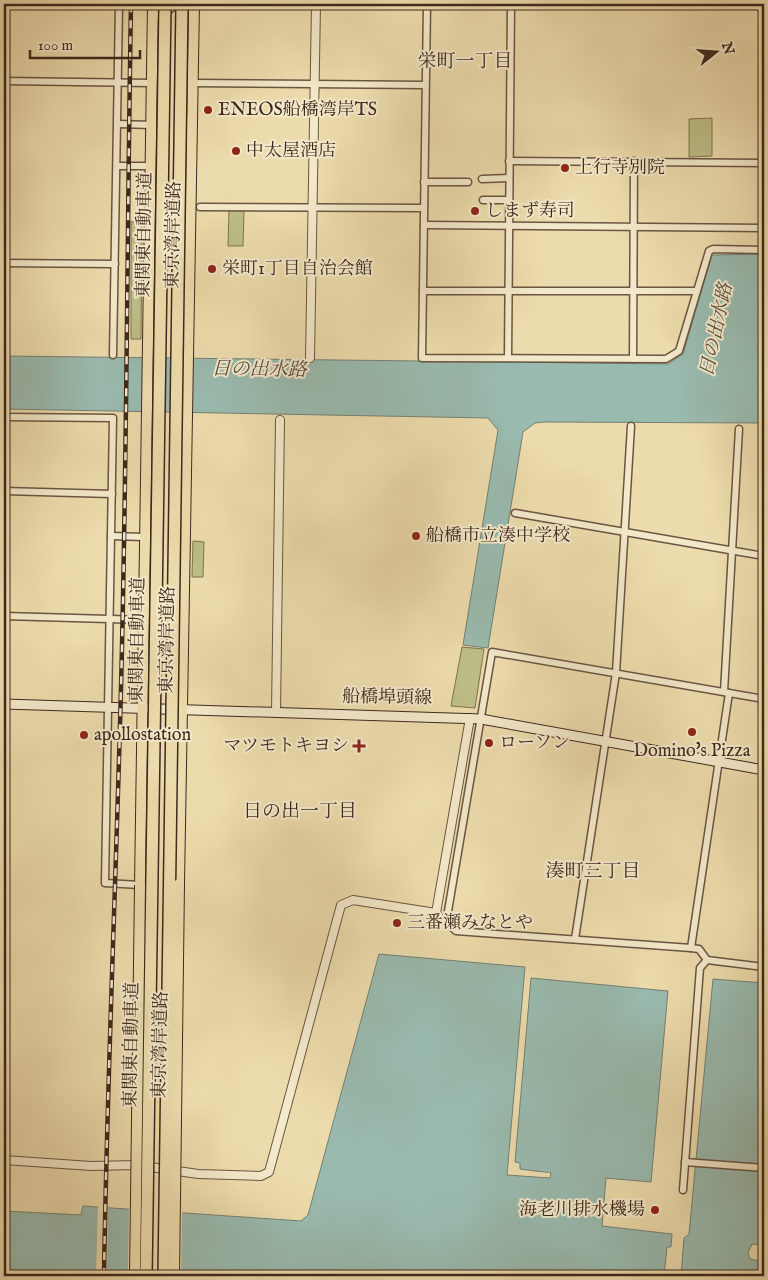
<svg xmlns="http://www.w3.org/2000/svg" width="768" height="1280" font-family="'IM FELL English','Noto Serif JP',serif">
<rect width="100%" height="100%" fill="#ecdbac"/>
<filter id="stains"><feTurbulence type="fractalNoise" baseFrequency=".004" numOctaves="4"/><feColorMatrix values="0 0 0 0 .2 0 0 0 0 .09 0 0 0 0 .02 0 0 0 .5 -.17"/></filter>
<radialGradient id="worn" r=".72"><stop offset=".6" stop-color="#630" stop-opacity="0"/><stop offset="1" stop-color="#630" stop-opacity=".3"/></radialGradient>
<g fill="#bdbe86" stroke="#7e7352">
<path d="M712,118V156L689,157V119Z"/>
<path d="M229,210L244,211L243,246H228Z"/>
<path d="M131,221L142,227L141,339H131Z"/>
<path d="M193,541L204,542L203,577H192Z"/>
<path d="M462,647L484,649L475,708L451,706Z"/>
</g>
<g fill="#99baae" stroke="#758074">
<path d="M764,254V423L544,422L535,423L523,432L488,648L463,645L498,430L488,418L4,409V356L668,364L683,354L712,255Z"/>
<path d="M379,954L525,967L507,1175L550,1178L551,1173L520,1169V1163L515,1162L531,978L668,991L651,1182L606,1178L602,1226L672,1234L671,1247H667L664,1276H4V1211L81,1215L83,1206L301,1221L308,1215Z"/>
<path d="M713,979L764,983V1245L752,1244L748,1253L750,1259L764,1262V1276H681L684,1238L689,1234Z"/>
</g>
<g fill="#ecdbac">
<path d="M526,979L509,1172L548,1174L519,1171L517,1169L518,1165H514L512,1163L529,979L513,1164L519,1165L518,1171L550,1173L549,1177L508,1174Z"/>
<path d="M98,1205L108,1206L107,1276H96Z"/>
<path d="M129,1207L182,1211L181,1276H128Z"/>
</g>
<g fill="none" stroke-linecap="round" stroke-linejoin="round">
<defs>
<g id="minor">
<path d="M427,4L422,358L666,359L679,351L709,251L713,249L764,250"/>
<path d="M4,81L152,83"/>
<path d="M192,83L425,85"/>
<path d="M118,124L152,125"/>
<path d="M509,161L764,163"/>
<path d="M117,166H152"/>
<path d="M482,179L509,178"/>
<path d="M424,182H468"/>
<path d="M483,200H509"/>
<path d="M200,207L424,208"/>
<path d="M424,225L764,228"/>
<path d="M4,263L115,264"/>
<path d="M423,291H697"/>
<path d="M113,355L119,4"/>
<path d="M508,358L511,4"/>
<path d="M633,359L634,161"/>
<path d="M4,417L113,418L105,883L140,885"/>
<path d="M4,491L112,494"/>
<path d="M515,513L764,556"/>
<path d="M111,536L145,537"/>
<path d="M4,616L144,620"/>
<path d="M724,692L739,429"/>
<path d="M436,913L456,931L691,948L699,949L707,960L764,967"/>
<path d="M446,923L492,652L764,699"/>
<path d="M575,939L616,673L631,426"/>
<path d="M691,948L729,693"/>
<path d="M685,1162L764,1168"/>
<path d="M683,1190L700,968L707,960"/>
</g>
<g id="tertiary">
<path d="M310,358L316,4"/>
<path d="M4,452L5,417"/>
<path d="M276,712L280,420"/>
<path d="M4,1160L91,1166L137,1165L198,1174L261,1176L269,1172L341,905L353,900L436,913L470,718"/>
</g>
<path id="secondary" d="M4,704L481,719L764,770"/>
<g id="trunk">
<path d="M161,15L174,4"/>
<path d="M179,884L194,4"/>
<path d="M140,885L153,4"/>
</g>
</defs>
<use href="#minor" stroke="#6a5542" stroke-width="9"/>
<use href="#tertiary" stroke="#6a5542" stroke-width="10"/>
<use href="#secondary" stroke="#3e281e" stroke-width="11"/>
<use href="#trunk" stroke="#3e281e" stroke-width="12"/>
<use href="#minor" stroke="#f3e8c9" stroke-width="6"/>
<use href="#tertiary" stroke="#f3e8c9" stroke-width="8"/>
<use href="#secondary" stroke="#f3e8c9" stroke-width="9"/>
<use href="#trunk" stroke="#ecdbac" stroke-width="10"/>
<defs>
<path id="rail" d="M104,1276C107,1080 116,884 121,688C127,460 127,232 131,4"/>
</defs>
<use href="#rail" stroke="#3e281e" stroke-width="4.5"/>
<use href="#rail" stroke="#f3e8c9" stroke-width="2.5" stroke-dasharray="8" stroke-linecap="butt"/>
<defs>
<g id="trunk-bridge">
<path d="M135,1276L140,885"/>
<path d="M174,1276L179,884"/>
</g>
<g id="motorway-bridge">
<path d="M146,1276L165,4"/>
<path d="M164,1276L182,4"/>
</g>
</defs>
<use href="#trunk-bridge" stroke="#3e281e" stroke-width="12" stroke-linecap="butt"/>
<use href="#motorway-bridge" stroke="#3e281e" stroke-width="14" stroke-linecap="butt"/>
<use href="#trunk-bridge" stroke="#ecdbac" stroke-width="10"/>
<use href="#motorway-bridge" stroke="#ecdbac" stroke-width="11"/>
</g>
<g fill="#8f2418" stroke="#f3e8c9" stroke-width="2">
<circle cx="208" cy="110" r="5"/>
<circle cx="236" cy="151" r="5"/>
<circle cx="565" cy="168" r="5"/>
<circle cx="475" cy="211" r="5"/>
<circle cx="212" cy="269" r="5"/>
<circle cx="416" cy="536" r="5"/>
<circle cx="692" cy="732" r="5"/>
<circle cx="84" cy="735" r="5"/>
<circle cx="489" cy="743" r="5"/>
<path d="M356.5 738.5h5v5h5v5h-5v5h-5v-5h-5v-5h5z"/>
<circle cx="397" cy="923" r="5"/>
<circle cx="655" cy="1210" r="5"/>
</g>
<g text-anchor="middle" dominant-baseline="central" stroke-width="4" stroke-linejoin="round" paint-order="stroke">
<g font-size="18" fill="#3e281e" stroke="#f3e8c9" text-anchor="start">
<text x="218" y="110">ENEOS船橋湾岸TS</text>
<text x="246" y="151">中太屋酒店</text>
<text x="575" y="168">上行寺別院</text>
<text x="485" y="211">しまず寿司</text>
<text x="222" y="269">栄町1丁目自治会館</text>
<text x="426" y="536">船橋市立湊中学校</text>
<text x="94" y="735">apollostation</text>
<text x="499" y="743">ローソン</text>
<text x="349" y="746" text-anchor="end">マツモトキヨシ</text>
<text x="692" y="751" text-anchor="middle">Domino's Pizza</text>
<text x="407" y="923">三番瀬みなとや</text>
<text x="645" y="1210" text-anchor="end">海老川排水機場</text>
</g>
<g font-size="18" fill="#3e281e" stroke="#f3e8c9">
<text transform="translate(145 235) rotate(-89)">東関東自動車道</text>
<text transform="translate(174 235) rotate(-89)">東京湾岸道路</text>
<text transform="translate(138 640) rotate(-89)">東関東自動車道</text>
<text transform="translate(168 640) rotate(-89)">東京湾岸道路</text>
<text transform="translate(387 698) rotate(1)">船橋埠頭線</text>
<text transform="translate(132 1045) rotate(-89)">東関東自動車道</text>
<text transform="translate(161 1045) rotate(-89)">東京湾岸道路</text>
</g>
<g font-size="19" fill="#3e281e" stroke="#f3e8c9">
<text x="465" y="62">栄町一丁目</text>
<text x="300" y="812">日の出一丁目</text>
<text x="593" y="872">湊町三丁目</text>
</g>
<g font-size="19" font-style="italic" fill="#554c42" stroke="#f3e8c9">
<text transform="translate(717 330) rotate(-78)">日の出水路</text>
<text transform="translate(259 370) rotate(1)">日の出水路</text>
</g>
</g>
<rect width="768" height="1280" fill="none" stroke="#ecdbac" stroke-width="20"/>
<rect x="5" y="5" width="758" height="1270" fill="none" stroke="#3e281e" stroke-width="2.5"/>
<rect x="10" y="10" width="748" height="1260" fill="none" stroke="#3e281e"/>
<g transform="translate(716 52) rotate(73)" stroke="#f3e8c9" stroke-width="4" paint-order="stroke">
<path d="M0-4L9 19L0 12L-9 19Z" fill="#3e281e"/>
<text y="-8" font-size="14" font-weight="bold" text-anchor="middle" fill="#3e281e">N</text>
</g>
<path d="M30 50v8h110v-8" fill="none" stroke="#3e281e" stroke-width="2.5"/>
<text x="38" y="50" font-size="15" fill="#3e281e" stroke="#f3e8c9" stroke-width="4" paint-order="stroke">100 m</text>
<rect width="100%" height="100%" filter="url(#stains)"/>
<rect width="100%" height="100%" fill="url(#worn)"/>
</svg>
